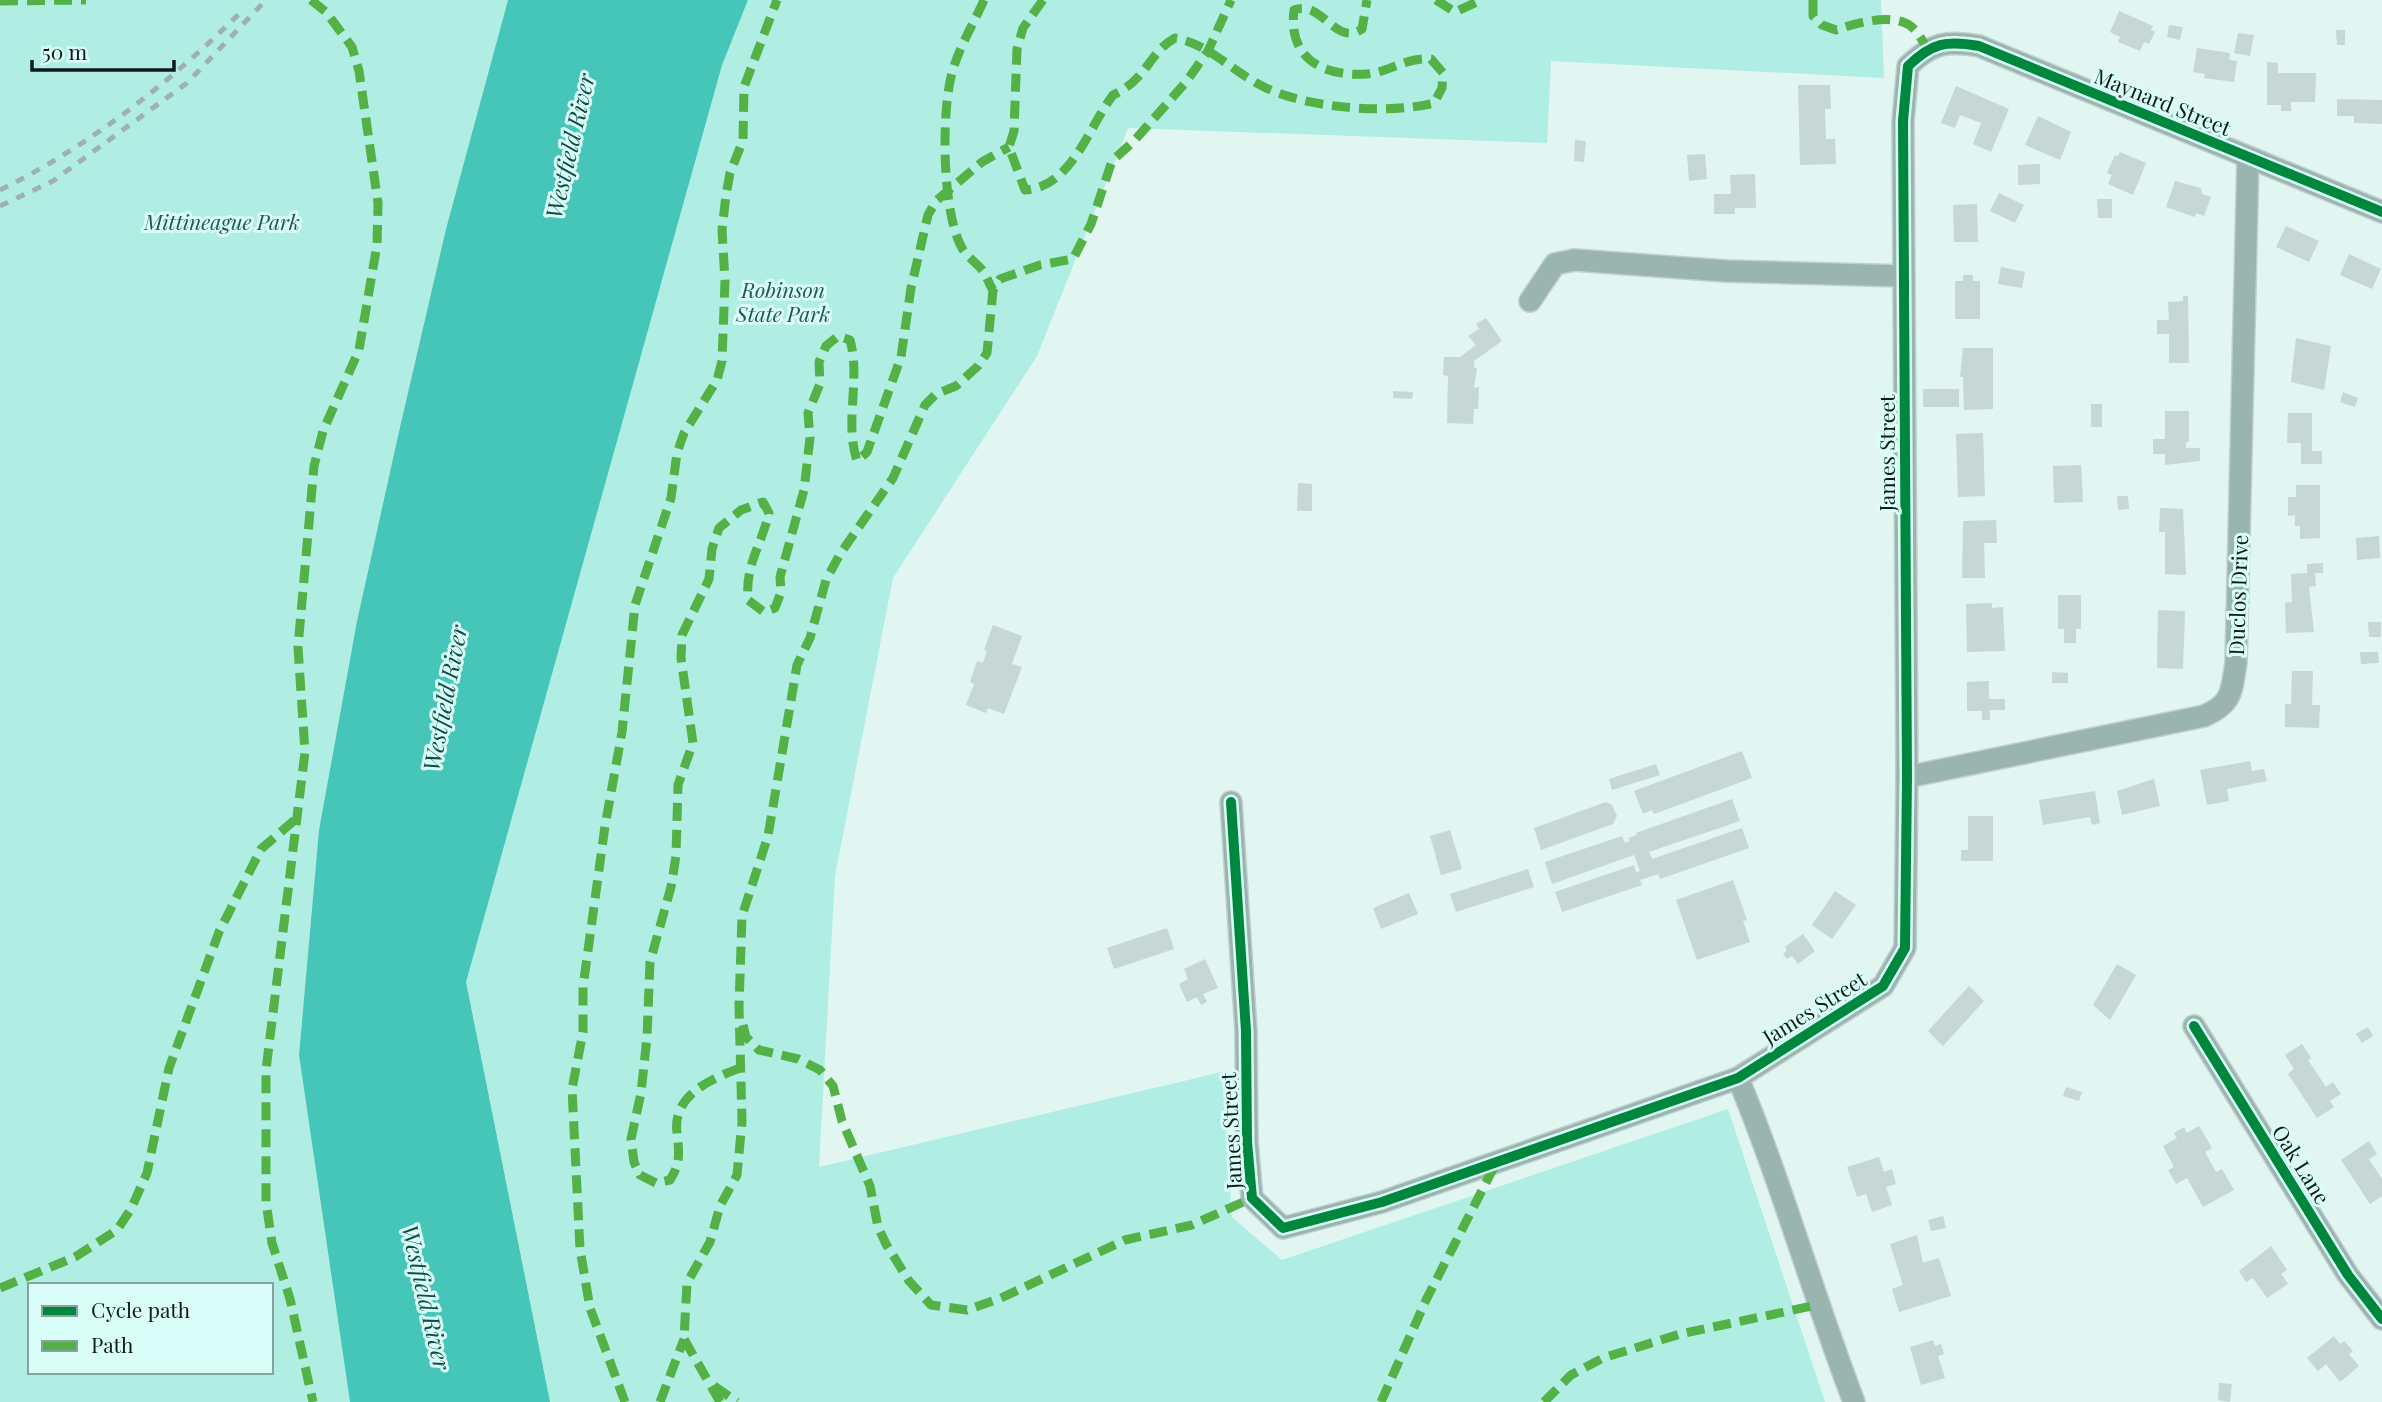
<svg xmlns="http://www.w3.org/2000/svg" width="2382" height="1402" font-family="'Playfair Display',serif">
<rect width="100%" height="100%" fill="#e1f5f1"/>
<g fill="#b0eee4" fill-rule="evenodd">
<path d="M0,0H508L446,229L400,427L357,621L319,830L299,1055L350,1402H0ZM30,1285H271V1372H30Z"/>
<path d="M748,0H1881L1884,78L1551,61L1547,143L1128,128L1037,356L893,578L835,876L819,1167L1222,1072L1232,1217L1282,1260L1728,1109L1825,1402H454L398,1151L721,64Z"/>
</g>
<path fill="#46c5b9" d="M508,0H748L722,65L466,982L550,1402H350L299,1055L319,830L357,621L400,427L446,229Z"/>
<g fill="#c7d7d4">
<path d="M2119,11L2153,26L2151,30L2155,32L2149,44L2144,42L2140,51L2118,42L2120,37L2110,32Z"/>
<path d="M2169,25L2183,27L2180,40L2167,37Z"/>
<path d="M2336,30H2345V45H2337Z"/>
<path d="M2238,33L2254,35L2250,56L2234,53Z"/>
<path d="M2197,48L2230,53L2229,60L2237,61L2234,82L2204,78L2205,74L2193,72Z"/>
<path d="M2267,62L2278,63V73H2316L2315,102H2291V111H2281V105H2267Z"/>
<path d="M1798,85H1830L1831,109H1825L1826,139H1835L1836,164L1800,165Z"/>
<path d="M1956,86L2009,109L1991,152L1973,144L1981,123L1960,115L1955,128L1941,123Z"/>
<path d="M2337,99L2382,100V124L2354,123V116H2337Z"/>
<path d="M2038,116L2071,132L2060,160L2025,145Z"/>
<path d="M1575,140L1586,141L1584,162L1574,161Z"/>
<path d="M2120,152L2146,163L2133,195L2108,184L2112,175L2107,173L2115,155L2118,156Z"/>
<path d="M1705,154L1707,179L1689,181L1687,155Z"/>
<path d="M2040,164V184L2018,185V165Z"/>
<path d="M1755,174L1756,208H1735V214H1714V194H1731L1730,175Z"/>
<path d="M2175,181L2201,188L2202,194L2211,197L2204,216L2196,213L2195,217L2166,207Z"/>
<path d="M1999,193L2024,205L2015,223L1990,211Z"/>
<path d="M2097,199H2112V218H2098Z"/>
<path d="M1977,204L1978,242H1954L1953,205Z"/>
<path d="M2286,226L2319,241L2309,262L2276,247Z"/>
<path d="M2349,254L2381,269L2372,289L2340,275Z"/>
<path d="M2001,267L2025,272L2022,288L1998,284Z"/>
<path d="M1963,275H1973V281H1980V319H1955V281H1963Z"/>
<path d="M2183,296H2188L2189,363H2169V334H2157V320H2169L2168,302L2183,301Z"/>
<path d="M1486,318L1502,341L1474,361V368H1477L1474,388L1479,387L1478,409H1474L1473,424L1447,423L1448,376L1443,375L1444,357H1460L1476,345L1468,336L1479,329L1476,324Z"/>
<path d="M2296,338L2331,346L2324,390L2291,382Z"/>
<path d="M1963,348H1993V409L1964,410L1963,377H1960Z"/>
<rect x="1923" y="389" width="36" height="18"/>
<path d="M1393,391L1413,392L1412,399L1393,398Z"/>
<path d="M2343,392L2358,398L2355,407L2340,402Z"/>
<rect x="2091" y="404" width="11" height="23"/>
<path d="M2165,411H2189V442H2186V448H2200V461L2165,465V454H2153V439H2165Z"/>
<path d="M2288,413H2312V451H2322V464H2301V443H2287Z"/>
<path d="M1983,433L1985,496L1958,497L1956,434Z"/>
<path d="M2081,465L2083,502L2054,503L2053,466Z"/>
<path d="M1298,483L1312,484V511H1297Z"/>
<path d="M2296,485H2320V538L2300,539V526H2295V515L2288,516V497H2296Z"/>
<path d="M2117,496H2128L2129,509L2118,510Z"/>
<path d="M2160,508L2183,509L2186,575L2165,574V532H2159Z"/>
<path d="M1996,520L1997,543H1984L1985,578H1962L1963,521Z"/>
<path d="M2379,536L2380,558L2357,560L2356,538Z"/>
<path d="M2323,563V573H2315L2316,586L2309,587L2314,632L2286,633L2285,603L2292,602L2291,574L2307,573V564Z"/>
<path d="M2058,595H2081V629H2076V643H2064V629H2058Z"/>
<path d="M1992,603V608L2003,607L2005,651L1967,652L1966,604Z"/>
<path d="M2158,610L2185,611L2183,669L2157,668Z"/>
<path d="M2368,622H2381V637H2369Z"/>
<path d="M993,625L1022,636L1012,664L1022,667L1004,714L988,708L986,713L966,705L974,684L970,682L977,661L983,663L987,651L984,650Z"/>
<path d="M2360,652H2378L2379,663L2361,664Z"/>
<path d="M2292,671H2313L2312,705H2320L2319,728L2285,727V704H2291Z"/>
<path d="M2052,672L2068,673V683H2052Z"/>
<path d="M1989,681V699H2005V710H1990V720H1982V711H1967V682Z"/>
<path d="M1742,751L1752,778L1654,814L1652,810L1643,814L1634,791Z"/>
<path d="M2250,761L2252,771L2264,769L2267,781L2227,789L2229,801L2207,805L2200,770Z"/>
<path d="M1656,764L1660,775L1612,790L1609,779Z"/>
<path d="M2154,779L2160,806L2122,815L2117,791Z"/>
<path d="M2095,791L2100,823L2092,825L2090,817L2043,825L2039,800Z"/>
<path d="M1732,799L1740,821L1649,852L1652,859L1742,828L1749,848L1660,879L1658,874L1640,880L1642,885L1562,912L1555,892L1634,865L1636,872L1640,871L1634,855L1552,884L1545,862L1622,836L1625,843L1630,841L1628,838L1637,835L1636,833Z"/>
<path d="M1606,802L1612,805L1617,816L1613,824L1541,850L1534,828Z"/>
<path d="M1968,816H1993V861H1961V850H1968Z"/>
<path d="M1450,830L1462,869L1441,875L1430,836Z"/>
<path d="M1528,869L1534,887L1456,912L1450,894Z"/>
<path d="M1733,880L1747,920L1743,921L1750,942L1697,960L1676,900Z"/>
<path d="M1835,891L1856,905L1832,939L1812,925Z"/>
<path d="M1409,893L1418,914L1381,929L1373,908Z"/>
<path d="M1167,928L1174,949L1114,969L1107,948Z"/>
<path d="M1803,934L1815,951L1798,964L1792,956L1787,959L1783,954L1787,950L1785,947Z"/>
<path d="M1205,959L1218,988L1203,994L1207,1002L1201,1005L1197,997L1187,1002L1179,984L1188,979L1184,969Z"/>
<path d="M2117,964L2136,975L2110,1020L2093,1005Z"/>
<path d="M1969,986L1984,1001L1943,1046L1928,1031Z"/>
<path d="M2368,1027L2373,1036L2362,1043L2356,1034Z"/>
<path d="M2302,1044L2311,1058L2308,1060L2326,1087L2333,1082L2341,1094L2330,1101L2334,1107L2317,1118L2288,1074L2294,1069L2285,1055Z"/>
<path d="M2066,1087L2082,1092L2079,1101L2063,1096Z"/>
<path d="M2199,1126L2212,1148L2205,1152L2216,1172L2222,1169L2234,1190L2203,1207L2187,1178L2176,1184L2168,1170L2174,1167L2163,1146L2177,1138L2174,1133L2184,1127L2187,1133Z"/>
<path d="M2369,1141L2377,1154L2369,1159L2382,1179V1196L2370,1204L2341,1160Z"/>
<path d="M1879,1157L1884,1172L1892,1169L1896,1184L1886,1187L1892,1205L1872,1212L1866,1194L1857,1197L1847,1167Z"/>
<path d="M1943,1216L1946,1228L1931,1231L1928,1220Z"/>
<path d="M1917,1235L1923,1263L1939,1258L1951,1296L1899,1312L1892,1289L1903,1285L1890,1244Z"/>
<path d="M2271,1246L2287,1270L2281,1274L2288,1284L2267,1298L2253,1278L2246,1282L2239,1271Z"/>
<path d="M2334,1336L2340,1344L2344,1341L2353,1351L2349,1354L2359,1366L2340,1382L2326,1364L2318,1371L2307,1358Z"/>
<path d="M1933,1340L1935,1346L1941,1344L1944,1354L1938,1356L1945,1378L1921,1385L1910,1347Z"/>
<path d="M2219,1383L2232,1384L2230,1402L2218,1400Z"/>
</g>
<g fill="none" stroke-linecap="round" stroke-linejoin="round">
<defs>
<g id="minor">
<path d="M1530,301L1555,264L1574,260L1726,271L1904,276"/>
<path d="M1907,777L2204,716C2233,703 2231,692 2236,663L2248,157"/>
<path d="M1231,802L1246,1031L1247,1142L1252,1198L1283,1228L1382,1202L1738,1078L1883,986L1905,948L1907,777L1903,121L1908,66C1932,43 1946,40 1979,46L2382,212"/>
<path d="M2194,1026L2348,1275L2382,1319"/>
<path d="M1738,1078C1782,1184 1813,1295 1854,1402"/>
</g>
</defs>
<use href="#minor" stroke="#c1d0ce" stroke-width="24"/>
<use href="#minor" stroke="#9ab4b0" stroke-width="21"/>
<g stroke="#9eb1ae" stroke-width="5" stroke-dasharray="9 9" stroke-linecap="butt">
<path d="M0,190C90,146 172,81 243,10"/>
<path d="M0,206L53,181L187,83L266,0"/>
</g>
<g stroke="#54b145" stroke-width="9" stroke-dasharray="18 9" stroke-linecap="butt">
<path d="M311,0L326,12L352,47L359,71L378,203L377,245L359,350L323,431L314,466L298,647L305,752L266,1070V1202L272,1243L290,1299L313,1402"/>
<path d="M984,0C973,25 959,47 952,73C941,112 942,213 962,248C967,257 977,263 983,271C987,277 989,284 993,290"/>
<path d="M1043,0L1023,28L1017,49L1014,131L1009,147L1025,190C1072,187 1088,128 1113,95C1148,79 1148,53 1175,38C1209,44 1233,72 1264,87C1307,108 1387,115 1434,103L1442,88L1443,73L1431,59C1405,57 1390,72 1367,74C1322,77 1288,58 1294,10C1323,0 1335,47 1362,29L1367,0"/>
<path d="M1436,0L1455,12L1481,0"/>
<path d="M1813,0V16L1822,25L1836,30C1856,23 1897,11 1914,29C1919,34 1923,42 1927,48"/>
<path d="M0,1L86,0"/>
<path d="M743,1025L746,1037L759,1050L798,1059L820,1070L833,1086L842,1121L870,1186L878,1227L886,1244L909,1281L931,1305L967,1310L1001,1298L1125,1240L1192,1225L1252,1198"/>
<path d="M740,1068C711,1079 672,1095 677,1133C679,1152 681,1163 670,1180L656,1183L640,1175L634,1162L631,1139L641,1093L647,1037L650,962L671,887L676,856L678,785L693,743L681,658L682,635L709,579L712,549L719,528L741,510L763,502L769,513C761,546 745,565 748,600L764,612L775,608L781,592L780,577L804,490L810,438L808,413L820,384L819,362L826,346L838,336L850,340C861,380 844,421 857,461L867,452L901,357L911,288L928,215L936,201L982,162L1009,147"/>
<path d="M0,1288L75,1257L117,1230L131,1209L147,1173L169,1068L219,932L261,849L297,818"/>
<path d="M714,1386L737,1402"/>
<path d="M625,1402L590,1308L580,1249L572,1089L583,1032V987L605,826L622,732L635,605L671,498L677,453L684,433L717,380L722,361L725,281L722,230L726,195L730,173L743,140L744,87L777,0"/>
<path d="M660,1402L684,1339"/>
<path d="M720,1402L684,1339L687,1283L710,1242L720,1206L737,1175L742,1122L739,1006L742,916L768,836L797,665L810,638L826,580L840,554L893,478L925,405L936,394L956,386L978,366L987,353L993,290L1000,279L1040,265L1073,259L1091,224L1112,161L1134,141L1186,82L1208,51L1231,0"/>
<path d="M1381,1402L1426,1300L1496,1163"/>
<path d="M1544,1402L1571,1375L1603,1358L1680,1334L1817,1305"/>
</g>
<defs>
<g id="cycleway">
<path d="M1231,802L1246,1031L1247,1142L1252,1198L1283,1228L1382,1202L1738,1078L1883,986L1905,948L1907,777L1903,121L1908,66C1932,43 1946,40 1979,46L2382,212"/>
<path d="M2194,1026L2348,1275L2382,1319"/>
</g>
</defs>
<use href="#cycleway" stroke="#d9fdf7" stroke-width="15"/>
<use href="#cycleway" stroke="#00873e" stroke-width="10"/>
</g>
<g text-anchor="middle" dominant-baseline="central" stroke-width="6" stroke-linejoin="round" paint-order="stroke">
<g font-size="21" fill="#0e1b19" stroke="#d9fdf7">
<text transform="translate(2163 101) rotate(22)">Maynard Street</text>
<text transform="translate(1886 453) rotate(-90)">James Street</text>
<text transform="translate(2237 595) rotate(-88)">Duclos Drive</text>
<text transform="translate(1814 1007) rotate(-32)">James Street</text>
<text transform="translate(1230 1131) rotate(-93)">James Street</text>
<text transform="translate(2302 1164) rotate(58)">Oak Lane</text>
</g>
<g font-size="21" font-style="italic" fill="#1f5851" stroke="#d9fdf7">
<text x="222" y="221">Mittineague Park</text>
<text x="783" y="289">Robinson<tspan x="783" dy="24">State Park</tspan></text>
</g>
<g font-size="23" font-style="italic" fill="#104c45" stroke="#d9fdf7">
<text transform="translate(569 146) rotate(-77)">Westfield River</text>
<text transform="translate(444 698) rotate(-79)">Westfield River</text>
<text transform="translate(427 1297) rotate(77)">Westfield River</text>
</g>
</g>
<rect x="28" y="1283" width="245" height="91" fill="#d9fdf7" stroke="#88a39e" stroke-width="2"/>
<rect x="42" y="1306" width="35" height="10" fill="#00873e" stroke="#88a39e" stroke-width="2"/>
<text x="91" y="1318" font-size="21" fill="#0e1b19">Cycle path</text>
<rect x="42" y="1341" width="35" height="10" fill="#54b145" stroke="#88a39e" stroke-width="2"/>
<text x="91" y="1353" font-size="21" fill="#0e1b19">Path</text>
<path d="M32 60v10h142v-10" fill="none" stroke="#0e1b19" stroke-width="3.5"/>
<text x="42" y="60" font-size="21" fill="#0e1b19" stroke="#d9fdf7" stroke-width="5" paint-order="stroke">50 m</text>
</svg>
